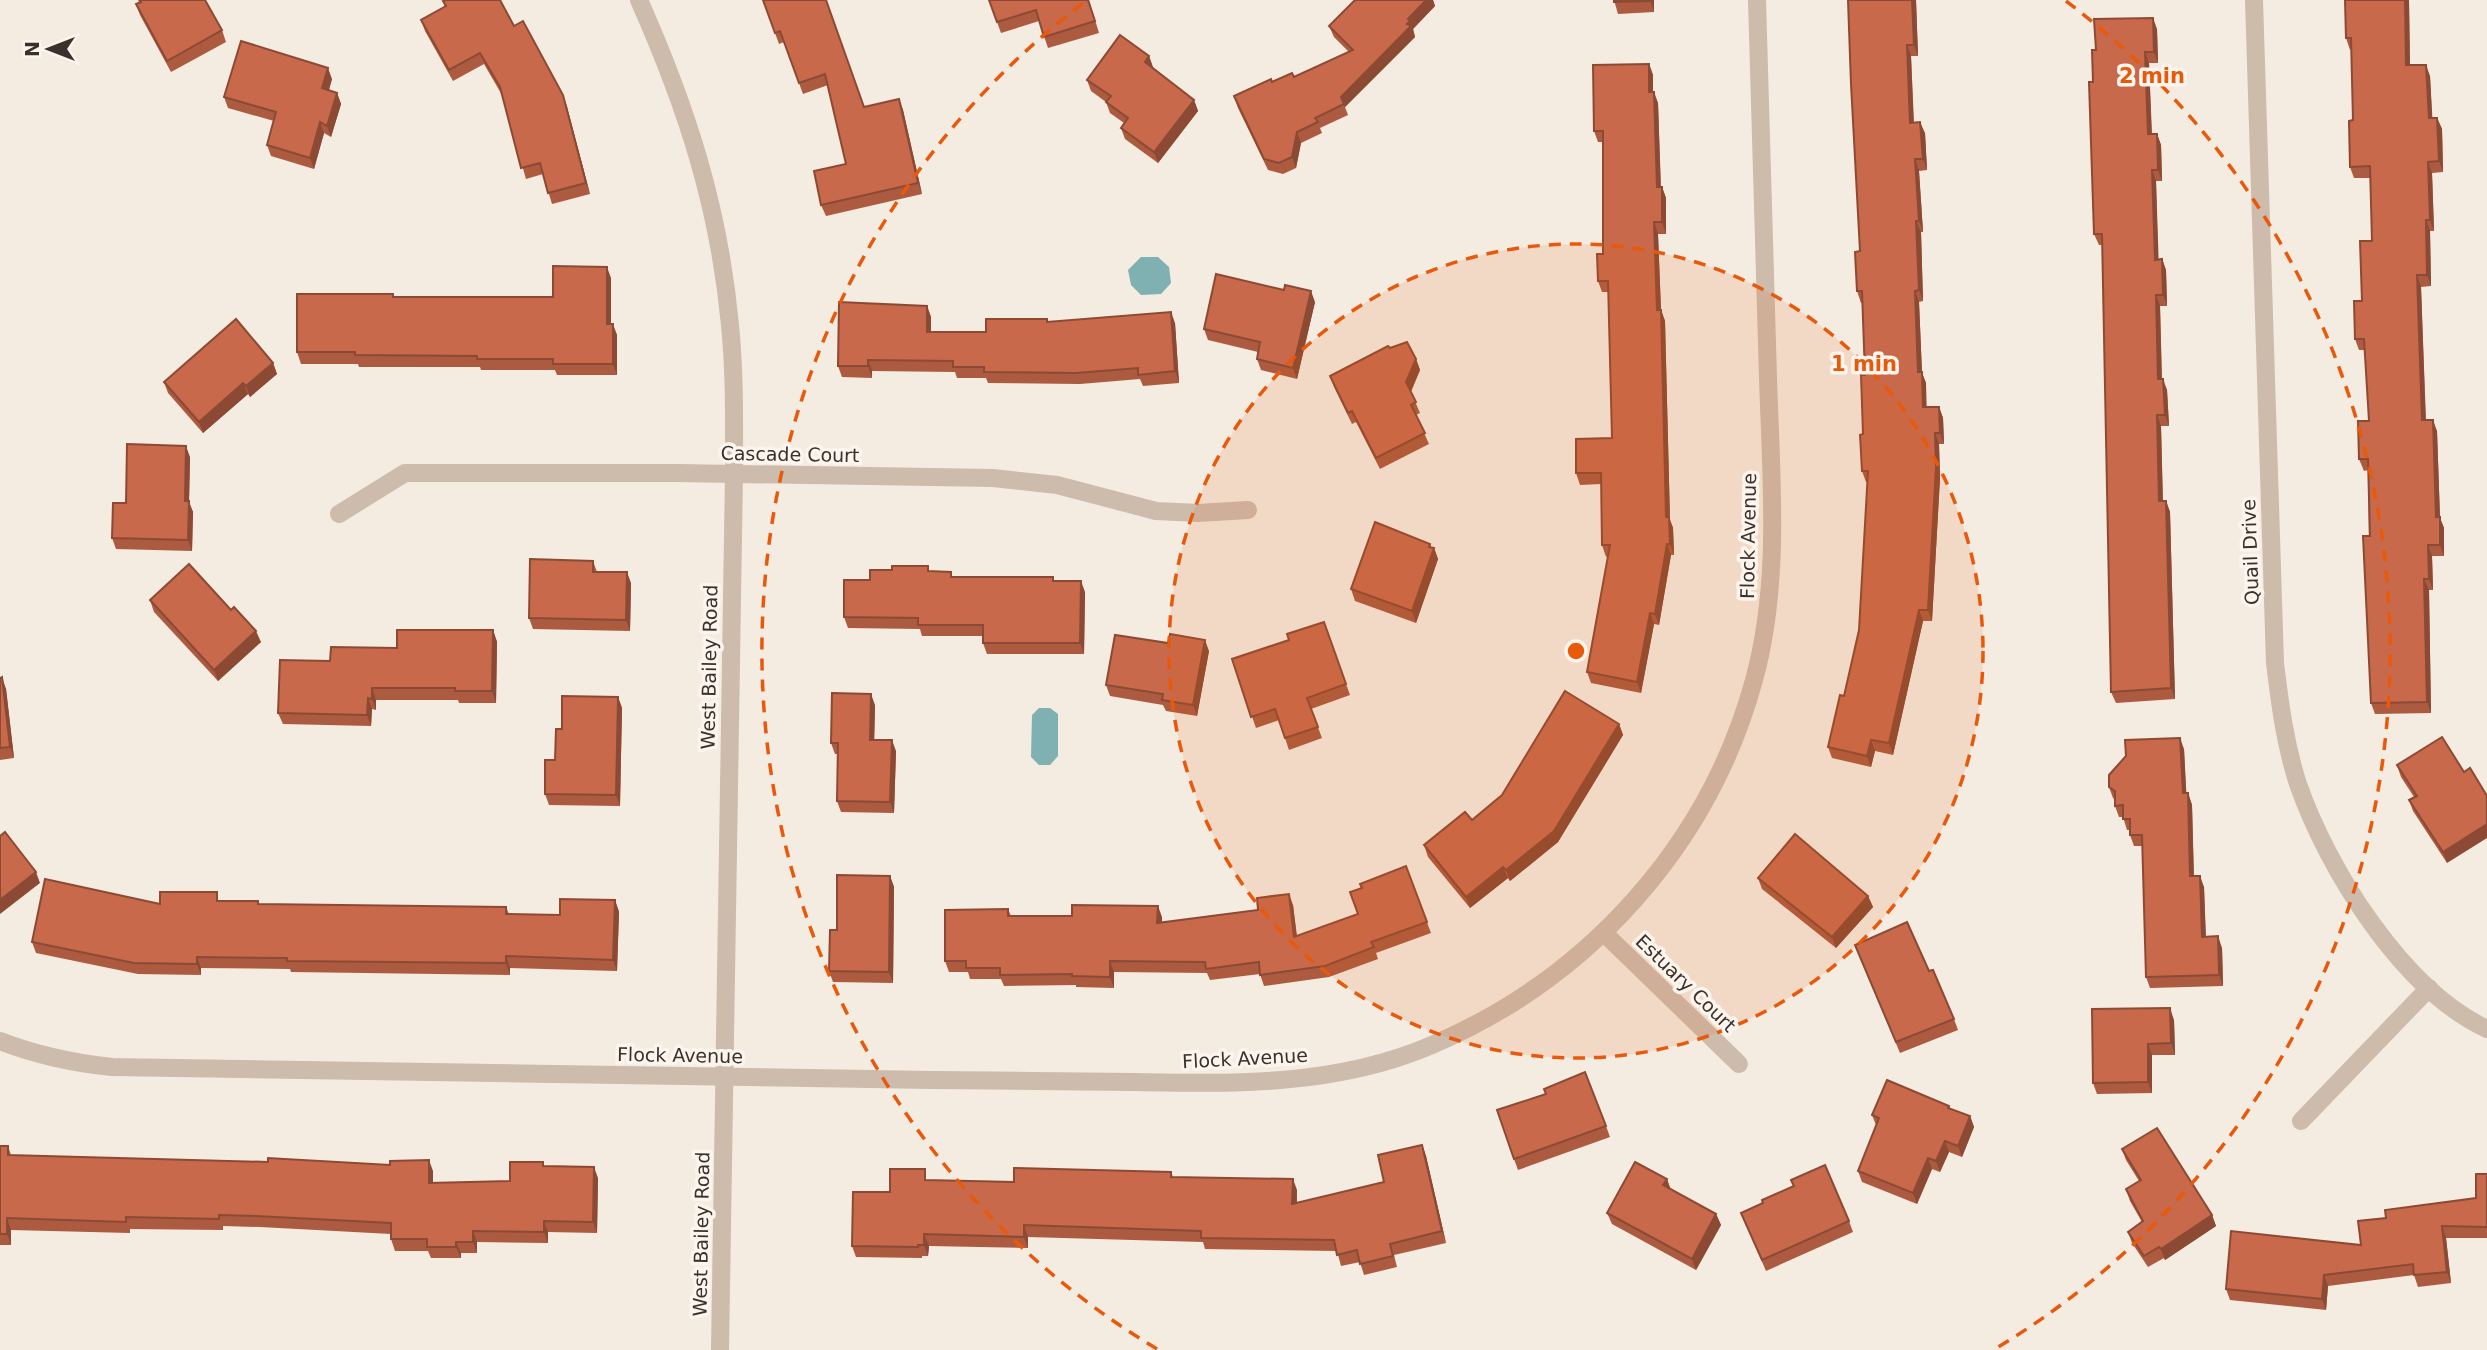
<svg xmlns="http://www.w3.org/2000/svg" width="2487" height="1350" font-family="'DejaVu Sans',sans-serif">
<rect width="100%" height="100%" fill="#f4ebe1"/>
<g fill="#7fb0b2">
<path d="M1141,257H1158L1169,267L1171,283L1161,294L1141,295L1131,285L1128,270Z"/>
<path d="M1039,708H1050L1058,714V756L1050,765H1039L1031,757L1032,715Z"/>
</g>
<g fill="none" stroke-linecap="round" stroke-linejoin="round">
<g stroke="#cdbbac" stroke-width="18">
<path d="M639,0C687,108 719,207 730,325C735,375 734,425 734,474L720,1350"/>
<path d="M2254,0L2275,663C2280,704 2285,744 2298,784C2328,870 2403,990 2487,1029"/>
<path d="M339,514L405,473H677L993,478L1057,485L1156,511L1198,513L1248,510"/>
<path d="M1604,933L1739,1064"/>
<path d="M0,1041C36,1055 73,1063 112,1067C385,1071 659,1076 932,1080C999,1081 1067,1081 1134,1082C1235,1084 1337,1086 1432,1045C1589,978 1709,845 1754,680C1781,582 1771,478 1768,378C1764,252 1761,126 1757,0"/>
<path d="M2301,1121L2429,988"/>
</g>
</g>
<g fill="#ac5a40">
<path d="M138,0H205L222,30L226,42L171,72L140,15L136,4L139,2Z"/>
<path d="M763,0L864,107L899,99L903,110L922,194L826,216L821,205L846,164L828,85L803,94L784,42L779,44Z"/>
<path d="M989,0H1089L1099,33L1048,48L1039,21L1001,33Z"/>
<path d="M1355,0H1433L1435,6L1413,29L1415,37L1345,107L1348,115L1320,128L1322,133L1301,143L1296,168L1283,174L1268,170L1238,108L1234,96L1272,82L1294,77L1349,52L1334,37L1329,26Z"/>
<path d="M1614,0H1654V12L1618,14Z"/>
<path d="M1916,0L1918,56H1911L1914,123L1925,133L1927,170L1919,171L1923,232H1921L1923,301L1919,302L1922,373L1926,383V407H1939L1943,418L1944,444H1939L1940,478L1932,621H1923L1893,755L1875,751L1871,767L1832,758L1828,747L1844,696L1859,630L1868,482H1866L1862,471L1865,375L1862,303H1861L1857,291L1860,251Z"/>
<path d="M2409,0L2410,65L2430,76L2432,118H2437L2442,129L2443,172L2432,173L2434,231H2430L2431,286L2421,287L2426,420L2437,431L2440,518L2444,528V556H2432L2433,590H2429L2431,713L2375,714L2371,703L2368,470L2364,471L2359,459L2369,421L2365,350H2359L2355,339L2372,241L2370,178H2354L2350,167L2353,120L2351,49L2350,50L2346,38Z"/>
<path d="M443,1L514,26L563,95L567,107L590,194L552,204L543,174L526,179L502,95L484,64L453,81L425,31L421,20L445,7Z"/>
<path d="M2157,29L2158,63H2149L2152,134H2157L2161,145L2162,181H2156L2158,259H2162L2166,270L2167,306H2160L2162,379L2167,390L2169,426H2161L2163,501H2166L2170,512L2175,699L2116,703L2111,692L2103,245H2099L2094,234L2093,82L2096,50Z"/>
<path d="M1149,56L1153,68L1194,100L1198,111L1158,163L1125,139L1121,128L1124,123L1110,113L1106,102L1091,91L1087,80Z"/>
<path d="M1649,64L1653,75V92L1658,103L1661,187H1662L1666,198V234H1658L1661,310L1665,321L1670,520L1673,528L1674,555H1671L1659,625L1654,624L1641,693L1591,683L1587,672L1608,556L1606,557L1602,545L1601,484L1580,485L1576,473L1612,438L1609,292H1602L1598,281L1603,254V142H1598L1594,131Z"/>
<path d="M332,79L329,90L337,93L341,104L331,137L324,133L314,169L271,156L267,145L274,121L228,108L224,97Z"/>
<path d="M611,278V324L617,335V375H557L555,370H481L480,367H359L358,364H301L297,352L394,297H553Z"/>
<path d="M1315,302L1297,379L1261,370L1257,359L1258,352L1208,340L1204,329Z"/>
<path d="M927,306L931,317V332H986L1047,319L1049,322L1175,323L1179,383L1143,386L1140,379L1080,384L988,383L986,378H957L955,372L872,371V378L842,377L838,366Z"/>
<path d="M1390,348L1416,359L1420,370L1411,392L1420,413L1416,415L1429,444L1380,469L1356,422L1352,424L1334,387L1330,376Z"/>
<path d="M273,363L277,374L250,397L248,394L203,433L168,393L164,382Z"/>
<path d="M190,457L189,502L193,512L192,551L116,549L112,538L126,503Z"/>
<path d="M1430,544L1431,547L1434,548L1438,559L1416,623L1355,601L1351,589Z"/>
<path d="M593,561L597,572L631,583L630,631L533,629L529,618Z"/>
<path d="M930,571L953,577L1054,581L1085,592L1084,654H987L983,643V636H922L920,629L848,628L844,617L870,580Z"/>
<path d="M150,600L261,642L218,681L154,612Z"/>
<path d="M1324,622L1350,695L1311,709L1322,738L1289,750L1279,720L1256,728L1232,659L1289,640Z"/>
<path d="M493,630L497,642L496,703H459L458,700H376V710L372,709L371,726L283,724L278,713L397,648Z"/>
<path d="M1209,651L1197,716L1166,711L1163,705L1110,696L1106,685Z"/>
<path d="M0,678L6,689L14,758L0,760Z"/>
<path d="M618,697L622,708L620,806L549,805L545,794L555,760Z"/>
<path d="M875,705L874,740L896,751L894,813L841,812L837,801L838,754H835L831,743Z"/>
<path d="M1619,724L1623,735L1558,842L1510,881L1508,878L1470,908L1428,857L1424,845L1472,820Z"/>
<path d="M2442,737L2447,863L2413,811L2409,800L2414,797L2401,777L2397,765Z"/>
<path d="M2184,749L2186,793H2188L2192,805L2194,876L2204,887L2206,937L2222,948L2223,986L2150,988L2146,977L2142,846H2134L2130,835V830H2127L2123,817H2119L2115,806V800L2113,798L2109,787Z"/>
<path d="M1406,866L1431,933L1376,953L1378,959L1329,977L1264,986L1260,974L1210,980L1207,973L1114,972V988L1076,987V985L1004,986L1001,979H970L968,972H949L945,961L1008,909L1011,916L1162,917V923L1293,905L1297,936L1358,914L1362,888Z"/>
<path d="M890,876L894,887L893,983L833,982L829,971L837,930Z"/>
<path d="M1758,878L1868,896L1873,907L1836,948L1762,889Z"/>
<path d="M615,900L619,912L617,971L510,968V975L291,972L290,969L201,968V975L138,974L36,953L32,942L160,904L220,901L259,904L506,907L509,914L560,915Z"/>
<path d="M1855,945L1929,971L1954,1019L1958,1030L1900,1053Z"/>
<path d="M2174,1020L2175,1055H2152V1093L2097,1094L2093,1083Z"/>
<path d="M1949,1106L1950,1109L1970,1116L1974,1127L1962,1157L1949,1152L1940,1172L1932,1169L1917,1204L1862,1182L1858,1171L1876,1125L1872,1115Z"/>
<path d="M1606,1126L1610,1137L1518,1170L1514,1159Z"/>
<path d="M1422,1145L1426,1156L1446,1243L1394,1255L1397,1267L1364,1275L1360,1262L1341,1266L1337,1251L1205,1249L1203,1242L1028,1237V1248L929,1246L928,1256H922V1258L856,1257L852,1246L890,1192L929,1180L1014,1182L1171,1172L1173,1177L1297,1190V1203L1384,1182Z"/>
<path d="M0,1146H8L11,1155L433,1171V1183L510,1181L545,1166L598,1178L597,1233L548,1232V1243L477,1242V1253H461V1258H431L428,1251H395L391,1239V1234L260,1227L223,1226V1230L130,1229V1233L11,1230V1245H0Z"/>
<path d="M2122,1149L2212,1215L2216,1226L2165,1260L2164,1258L2148,1267L2132,1243L2128,1232L2142,1222L2130,1201L2126,1189L2139,1181L2126,1160Z"/>
<path d="M2487,1174V1238H2446L2451,1283L2418,1287L2414,1275L2328,1286L2326,1310L2230,1300L2226,1289L2361,1245L2386,1218L2476,1198Z"/>
<path d="M1667,1179L1670,1189L1716,1214L1721,1225L1696,1270L1612,1224L1607,1213Z"/>
<path d="M1741,1213L1849,1221L1853,1232L1766,1271Z"/>
</g>
<g fill="#8c4a34">
<path d="M1426,0H1433L1435,6L1413,29L1415,37L1345,107L1341,97L1407,24L1408,19Z"/>
<path d="M1650,0H1654V12Z"/>
<path d="M1912,0H1916L1918,56L1914,45Z"/>
<path d="M2405,0H2409L2410,77L2406,65Z"/>
<path d="M2153,18L2157,29L2158,63L2154,52Z"/>
<path d="M1907,45L1911,56L1914,134L1910,123Z"/>
<path d="M2145,52L2149,63L2152,145L2148,134Z"/>
<path d="M1149,56L1153,67L1149,73L1145,62Z"/>
<path d="M1649,64L1653,75V103L1649,92Z"/>
<path d="M2426,65L2430,76L2433,129L2429,118Z"/>
<path d="M328,68L332,79L326,99L322,88Z"/>
<path d="M1654,92L1658,103L1661,198L1657,187Z"/>
<path d="M337,93L341,104L331,137L327,126Z"/>
<path d="M563,95L567,107L590,194L586,183Z"/>
<path d="M899,99L903,110L922,194L918,183Z"/>
<path d="M1194,100L1198,111L1158,163L1154,152Z"/>
<path d="M2437,118L2442,129L2443,172L2439,161Z"/>
<path d="M320,122L324,133L314,169L310,158Z"/>
<path d="M1920,122L1925,133L1927,170L1923,159Z"/>
<path d="M1297,132L1301,143L1296,168L1292,157Z"/>
<path d="M2157,134L2161,145L2162,181L2158,170Z"/>
<path d="M1915,159L1919,171L1923,232L1919,221Z"/>
<path d="M2428,162L2432,173L2434,231L2430,220Z"/>
<path d="M2152,170L2156,181L2159,271L2155,260Z"/>
<path d="M1662,187L1666,198V234L1662,222Z"/>
<path d="M2426,220L2430,231L2431,286L2427,275Z"/>
<path d="M1916,221L1921,232L1923,301L1919,290Z"/>
<path d="M1654,222L1658,234L1661,310L1665,321L1670,520L1673,528L1674,555L1670,544L1666,517L1657,310Z"/>
<path d="M2162,259L2166,270L2167,306L2163,295Z"/>
<path d="M607,267L611,278V335L607,324Z"/>
<path d="M2417,275L2421,287L2426,431L2422,420Z"/>
<path d="M1311,291L1315,302L1297,379L1293,368Z"/>
<path d="M1915,291L1919,302L1922,373L1926,383L1927,419L1923,407L1918,372Z"/>
<path d="M2156,295L2160,306L2162,390L2158,379Z"/>
<path d="M927,306L931,317V343L927,332Z"/>
<path d="M1171,312L1175,323L1179,383L1175,371Z"/>
<path d="M613,324L617,335V375L613,364Z"/>
<path d="M1416,359L1420,370L1410,393L1406,382Z"/>
<path d="M868,360L872,371V378L868,366Z"/>
<path d="M273,363L277,374L250,397L246,386Z"/>
<path d="M2163,379L2167,390L2169,426L2165,415Z"/>
<path d="M243,383L248,394L203,433L199,422Z"/>
<path d="M1939,407L1943,418L1944,444L1940,433Z"/>
<path d="M2157,415L2161,426L2163,512L2159,501Z"/>
<path d="M2433,420L2437,431L2440,518L2444,528V556L2440,545L2436,517Z"/>
<path d="M1935,433L1939,444L1940,478L1932,621L1928,610Z"/>
<path d="M186,446L190,457L189,502L193,512L192,551L188,540L185,501Z"/>
<path d="M2166,501L2170,512L2175,699L2171,688Z"/>
<path d="M1430,544L1433,552L1434,548L1438,559L1416,623L1412,611Z"/>
<path d="M1667,544L1671,555L1659,625L1655,614Z"/>
<path d="M2428,545L2432,556L2433,590L2429,579Z"/>
<path d="M627,572L631,583L630,631L626,620Z"/>
<path d="M2424,579L2429,590L2431,713L2427,702Z"/>
<path d="M1081,581L1085,592L1084,654L1080,643Z"/>
<path d="M1919,610L1923,621L1893,755L1889,743Z"/>
<path d="M1650,613L1654,624L1641,693L1637,682Z"/>
<path d="M493,630L497,642L496,703L492,691Z"/>
<path d="M256,631L261,642L218,681L214,670Z"/>
<path d="M1205,640L1209,651L1197,716L1193,705Z"/>
<path d="M2,677L6,689L14,758L10,747Z"/>
<path d="M372,688L376,700V710L372,699Z"/>
<path d="M871,694L875,705L874,751L870,740Z"/>
<path d="M618,697L622,708L620,806L616,795Z"/>
<path d="M368,698L372,709L371,726L367,715Z"/>
<path d="M1619,724L1623,735L1558,842L1510,881L1506,870Z"/>
<path d="M2180,738L2184,749L2187,805L2183,793Z"/>
<path d="M892,740L896,751L894,813L890,802Z"/>
<path d="M1871,740L1875,751L1871,767L1867,756Z"/>
<path d="M2188,793L2192,805L2194,887L2190,876Z"/>
<path d="M2487,824V838L2447,863L2443,852Z"/>
<path d="M1503,867L1508,878L1470,908L1466,897Z"/>
<path d="M36,872L40,883L0,914V900Z"/>
<path d="M890,876L894,887L893,983L889,972Z"/>
<path d="M2200,876L2204,887L2206,948L2202,937Z"/>
<path d="M1289,894L1293,905L1298,948L1294,937Z"/>
<path d="M1868,896L1873,907L1836,948L1832,937Z"/>
<path d="M615,900L619,912L617,971L613,960Z"/>
<path d="M1158,906L1162,917V934L1157,923Z"/>
<path d="M2218,936L2222,948L2223,986L2219,975Z"/>
<path d="M506,956L510,968V975L506,963Z"/>
<path d="M197,957L201,968V975L197,964Z"/>
<path d="M1110,961L1114,972V988L1110,977Z"/>
<path d="M2170,1008L2174,1020L2175,1055L2171,1043Z"/>
<path d="M2148,1044L2152,1055V1093L2148,1082Z"/>
<path d="M1970,1116L1974,1127L1962,1157L1958,1146Z"/>
<path d="M1945,1141L1949,1152L1940,1172L1936,1161Z"/>
<path d="M1422,1145L1426,1156L1446,1243L1442,1231Z"/>
<path d="M1928,1158L1932,1169L1917,1204L1913,1193Z"/>
<path d="M429,1160L433,1171V1194L429,1183Z"/>
<path d="M594,1167L598,1178L597,1233L593,1222Z"/>
<path d="M1293,1179L1297,1190L1296,1215L1292,1204Z"/>
<path d="M1667,1179L1671,1190L1663,1185Z"/>
<path d="M1716,1214L1721,1225L1696,1270L1692,1259Z"/>
<path d="M2212,1215L2216,1226L2165,1260L2161,1249Z"/>
<path d="M7,1218L11,1230V1245L7,1234Z"/>
<path d="M544,1221L548,1232V1243L544,1232Z"/>
<path d="M1024,1225L1028,1237V1248L1024,1237Z"/>
<path d="M2442,1226L2446,1238L2451,1283L2447,1272Z"/>
<path d="M473,1231L477,1242V1253L473,1242Z"/>
<path d="M924,1234L929,1246L928,1256L924,1245Z"/>
<path d="M456,1242L461,1253V1258L456,1247Z"/>
<path d="M2324,1275L2328,1286L2326,1310L2322,1299Z"/>
</g>
<g fill="#c8694b" stroke="#8c4a34" stroke-width="2">
<path d="M140,0H205L222,30L167,61L136,4L141,2Z"/>
<path d="M446,0H500L514,26L523,21L563,95L586,183L548,193L540,163L521,168L500,87L480,53L449,70L421,20L446,6L443,1Z"/>
<path d="M763,0H826L864,107L899,99L918,183L821,205L814,171L846,164L825,74L799,83L780,31L775,33Z"/>
<path d="M989,0H1088L1095,21L1044,37L1036,10L997,22Z"/>
<path d="M1355,0H1426L1408,19L1410,21L1407,24L1411,26L1341,97L1344,104L1315,118L1318,122L1297,132L1292,157L1279,163L1264,159L1234,96L1271,79L1272,82L1292,73L1294,77L1353,50L1329,26Z"/>
<path d="M1614,0H1650V1L1614,2Z"/>
<path d="M1848,0H1912L1914,45H1907L1910,123L1920,122L1923,159H1915L1919,221H1916L1919,290L1915,291L1918,372H1922L1923,407H1939L1940,433H1935L1936,467L1928,610H1919L1889,743L1871,740L1867,756L1828,747L1840,695L1844,696L1859,630L1868,471H1862L1860,435L1863,434L1861,375H1865L1862,291H1857L1855,252L1860,251L1851,84Z"/>
<path d="M2345,0H2405L2406,65H2426L2429,118H2437L2439,161L2428,162L2430,220H2426L2427,275H2417L2422,420H2433L2436,517H2440V545H2428L2429,579H2424L2427,702L2371,703L2363,536H2370L2368,459H2359L2358,421H2369L2364,339H2355L2354,301H2362L2360,241H2372L2370,166L2350,167L2349,121L2353,120L2351,38H2346Z"/>
<path d="M2153,18L2154,52H2145L2148,134H2157L2158,170H2152L2155,260L2162,259L2163,295H2156L2158,379H2163L2165,415H2157L2159,501H2166L2171,688L2111,692L2102,234H2094L2089,82H2093L2092,50H2096L2094,19Z"/>
<path d="M1120,35L1149,56L1145,62L1194,100L1154,152L1121,128L1128,118L1106,102L1111,96L1087,80Z"/>
<path d="M241,41L328,68L322,88L337,93L327,126L320,122L310,158L267,145L276,112L224,97Z"/>
<path d="M1649,64V92H1654L1657,187H1662V222H1654L1657,310H1661L1666,517H1669L1670,544H1667L1655,614L1650,613L1637,682L1587,672L1610,545H1602L1601,473H1576V439L1612,438L1608,281H1598L1597,254H1603V131H1594L1593,65Z"/>
<path d="M553,266L607,267V324H613V364H553V359H477V356L355,355V352H297V294H393V297H553Z"/>
<path d="M1216,274L1284,290L1285,285L1311,291L1293,368L1257,359L1260,342L1204,329Z"/>
<path d="M839,302L927,306V332H986V319H1047V322L1171,312L1175,371L1138,375V368L1076,373L984,372V367H953V361L868,360V366H838Z"/>
<path d="M236,319L273,363L246,386L243,383L199,422L164,382Z"/>
<path d="M1407,342L1416,359L1406,382L1416,402L1411,405L1425,433L1376,458L1352,411L1348,413L1330,376L1388,346L1390,348Z"/>
<path d="M127,444L186,446L185,501H189L188,540L112,538L113,503H126Z"/>
<path d="M1375,522L1430,544L1429,547L1434,548L1412,611L1351,589Z"/>
<path d="M530,559L593,561V572H627L626,620L529,618Z"/>
<path d="M189,564L231,610L234,607L256,631L214,670L150,600Z"/>
<path d="M892,566H928V571L951,572V577H1053V581H1081L1080,643H983V625H918V618L844,617V580H870V570H892Z"/>
<path d="M1324,622L1346,684L1307,698L1318,727L1285,738L1275,709L1251,717L1232,659L1289,640L1287,634Z"/>
<path d="M397,630H493L492,691H455V688H372V699L368,698L367,715L278,713L280,660L330,661L331,647L397,648Z"/>
<path d="M1170,634L1205,640L1193,705L1162,700L1163,694L1106,685L1115,635L1168,643Z"/>
<path d="M2,677L10,747L0,748V678Z"/>
<path d="M1565,691L1619,724L1554,831L1506,870L1503,867L1466,897L1424,845L1465,812L1472,820L1502,795Z"/>
<path d="M832,693L871,694L870,740H892L890,802L837,801L838,743H831Z"/>
<path d="M562,696L618,697L616,795L545,794V760H555L556,729H562Z"/>
<path d="M2442,737L2464,772L2470,768L2487,796V824L2443,852L2409,800L2417,796L2397,765Z"/>
<path d="M2180,738L2183,793H2188L2190,876H2200L2202,937L2218,936L2219,975L2146,977L2142,835H2130V819H2123V805L2115,806V791L2109,787V775L2126,756L2125,740Z"/>
<path d="M5,832L36,872L0,900V836Z"/>
<path d="M1795,834L1868,896L1832,937L1758,878Z"/>
<path d="M1406,866L1427,922L1371,942L1374,947L1325,966L1260,975L1259,962L1206,969L1205,962L1110,961V977L1072,976V974L1000,975V968H966V961H945V910L1008,909V916H1072V905L1158,906L1157,923L1258,910L1257,898L1289,894L1294,937L1358,914L1350,892L1362,888L1360,884Z"/>
<path d="M837,875L890,876L889,972L829,971L830,930H837Z"/>
<path d="M45,879L160,904V892H217V901H258V904L506,907V914L560,915V899L615,900L613,960L506,956V963L287,961V958L197,957V964L134,963L32,942Z"/>
<path d="M1907,922L1929,971L1933,970L1954,1019L1896,1042L1855,945Z"/>
<path d="M2170,1008L2171,1043L2148,1044V1082L2093,1083L2092,1009Z"/>
<path d="M1585,1072L1606,1126L1514,1159L1497,1110L1546,1094L1544,1089Z"/>
<path d="M1887,1080L1949,1106L1948,1108L1970,1116L1958,1146L1945,1141L1936,1161L1928,1158L1913,1193L1858,1171L1879,1118L1872,1115Z"/>
<path d="M2157,1128L2212,1215L2161,1249L2159,1247L2144,1256L2128,1232L2143,1221L2126,1189L2141,1180L2122,1149Z"/>
<path d="M1422,1145L1442,1231L1390,1244L1393,1256L1360,1264L1357,1250L1337,1255L1334,1240L1201,1238V1231L1024,1225V1237L924,1234V1245H918V1247L852,1246L853,1192H890V1169H925V1180L1014,1182V1168L1171,1172V1177L1293,1179L1292,1204L1384,1182L1378,1155Z"/>
<path d="M0,1146H8V1155L268,1162V1158L390,1165V1161L429,1160V1183L510,1181V1162H543V1166L594,1167L593,1222L544,1221V1232L473,1231V1242H456V1247H427V1239H391V1223L256,1216L219,1215V1219L126,1217V1222L7,1218V1234H0Z"/>
<path d="M1635,1162L1667,1179L1663,1185L1716,1214L1692,1259L1607,1213Z"/>
<path d="M1825,1165L1849,1221L1762,1260L1741,1213L1763,1203L1762,1200L1794,1186L1791,1180Z"/>
<path d="M2476,1174H2487V1227L2442,1226L2447,1272L2414,1275L2413,1264L2324,1275L2322,1299L2226,1289L2231,1231L2361,1245L2358,1221L2386,1218L2385,1210L2476,1198Z"/>
</g>
<circle cx="1576" cy="651" r="407" fill="#e8590c" fill-opacity=".12"/>
<g fill="none" stroke="#e8590c" stroke-width="3.5" stroke-dasharray="12 9">
<circle cx="1576" cy="651" r="407"/>
<path d="M1157 1349A814 814 0 0 1 1086 1M2066 1A814 814 0 0 1 1995 1349"/>
</g>
<g text-anchor="middle" dominant-baseline="central" stroke-width="7" stroke-linejoin="round" paint-order="stroke">
<g font-size="19" fill="#3b302b" stroke="#fbf5ee">
<text transform="translate(790 454) rotate(1)">Cascade Court</text>
<text transform="translate(1748 536) rotate(-89)">Flock Avenue</text>
<text transform="translate(2250 552) rotate(-92)">Quail Drive</text>
<text transform="translate(709 667) rotate(-89)">West Bailey Road</text>
<text transform="translate(1686 983) rotate(44)">Estuary Court</text>
<text transform="translate(680 1055) rotate(1)">Flock Avenue</text>
<text transform="translate(1245 1058) rotate(-3)">Flock Avenue</text>
<text transform="translate(701 1234) rotate(-89)">West Bailey Road</text>
</g>
</g>
<circle cx="1576" cy="651" r="10" fill="#e8590c" stroke="#fbf5ee" stroke-width="3.5"/>
<g font-size="21" text-anchor="middle" font-weight="bold" fill="#e8590c" stroke="#fbf5ee" stroke-width="7" stroke-linejoin="round" paint-order="stroke">
<text x="2152" y="83">2 min</text>
<text x="1864" y="371">1 min</text>
</g>
<g transform="translate(49 49) rotate(270)" stroke="#fbf5ee" stroke-width="5" paint-order="stroke">
<path d="M0-5L12 26L0 18L-12 26Z" fill="#3b302b"/>
<text y="-10" font-size="19" font-weight="bold" text-anchor="middle" fill="#3b302b">N</text>
</g>
</svg>
